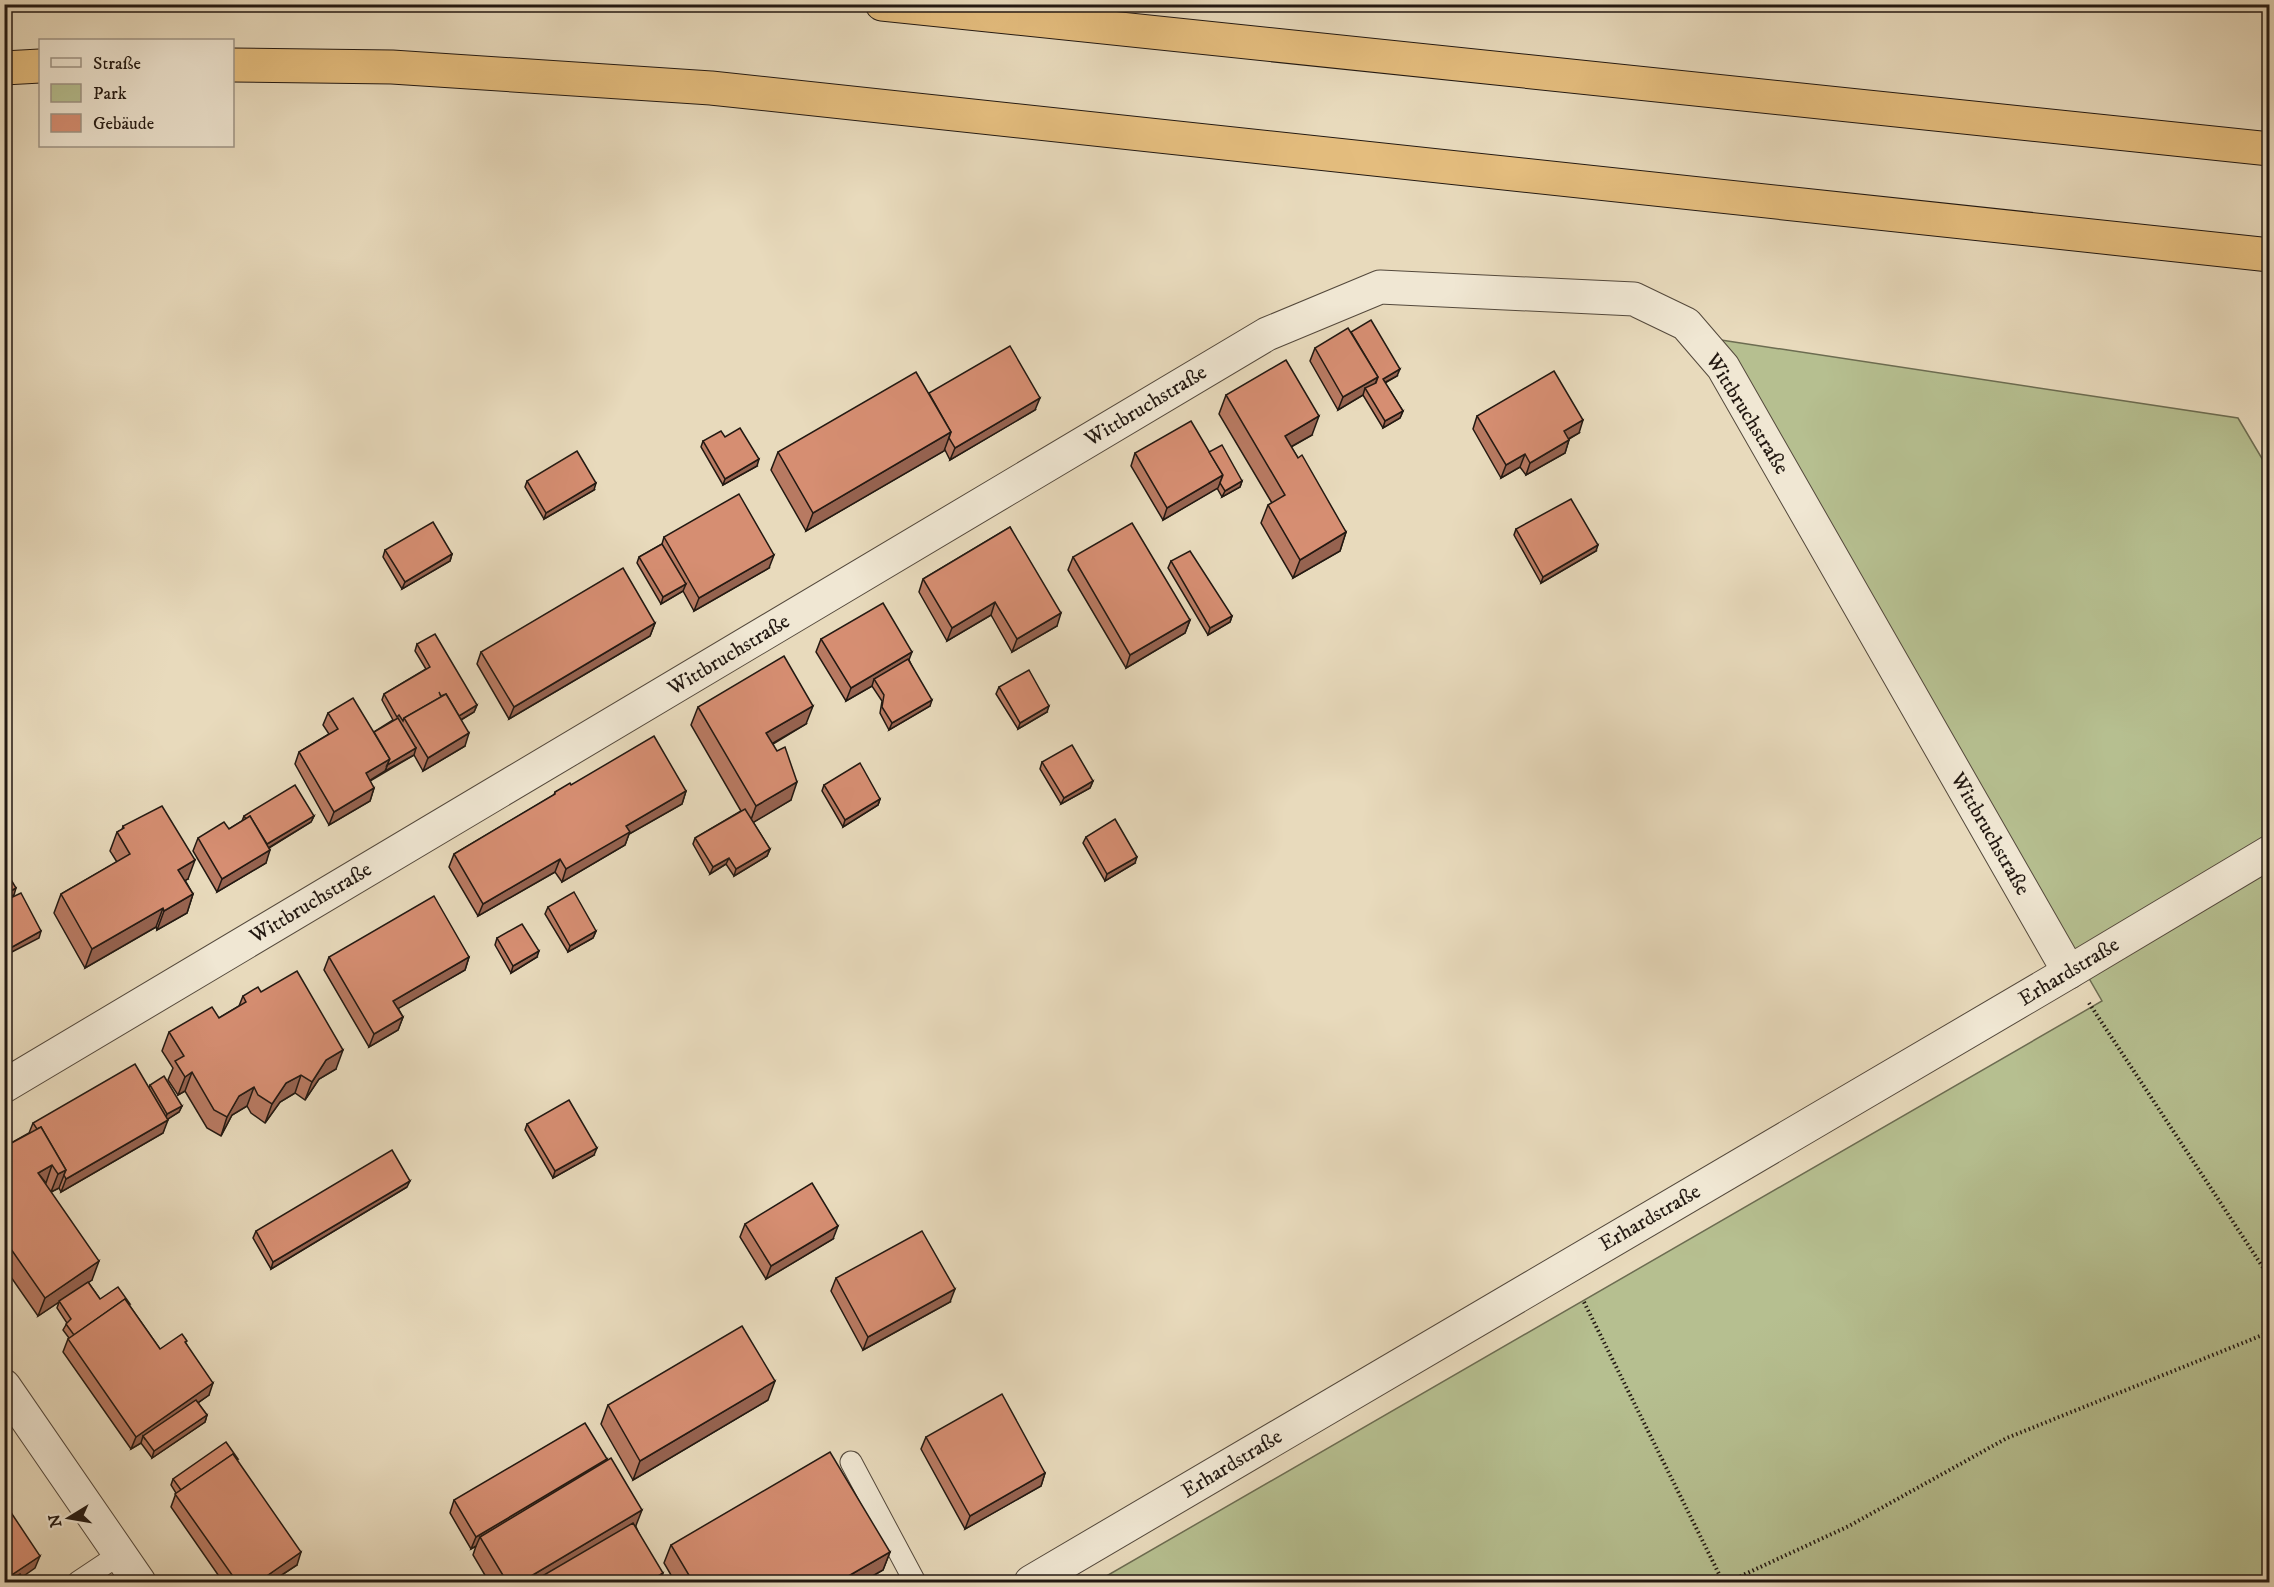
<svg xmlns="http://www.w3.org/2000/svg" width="2274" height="1587" font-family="'IM FELL DW Pica',serif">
<rect width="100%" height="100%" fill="#e8dabc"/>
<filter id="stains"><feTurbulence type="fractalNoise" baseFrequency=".00333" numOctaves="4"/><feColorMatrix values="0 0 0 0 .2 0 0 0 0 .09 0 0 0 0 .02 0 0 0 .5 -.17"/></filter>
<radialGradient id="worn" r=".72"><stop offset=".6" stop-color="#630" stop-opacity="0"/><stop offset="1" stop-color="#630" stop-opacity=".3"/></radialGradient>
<path fill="#b6bf90" stroke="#6c6c51" stroke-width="1.5" d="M1721,340L2238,418L2270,472L2269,1582H1096L2102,1001Z"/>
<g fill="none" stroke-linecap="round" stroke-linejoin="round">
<defs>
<g id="lane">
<path d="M851,1462L915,1582"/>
<path d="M78,1582L120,1554"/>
</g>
<g id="street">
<path d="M4,1086L1267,334L1380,287L1634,299L1686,324L1723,367L2069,972"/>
<path d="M4,1386L139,1582"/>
<path d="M1031,1582L2069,972L2270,852"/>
</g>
<g id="highway">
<path d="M882,4L2270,149"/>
<path d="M232,65L392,67L711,88L2270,255"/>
<path d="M4,68L40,66"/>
</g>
</defs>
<use href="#lane" stroke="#54493c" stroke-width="23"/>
<use href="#street" stroke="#54493c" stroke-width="35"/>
<use href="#highway" stroke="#231912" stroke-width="35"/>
<g stroke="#231912" stroke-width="4" stroke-dasharray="1.5 3" stroke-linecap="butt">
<path d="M2089,1003L2270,1278"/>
<path d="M1584,1302L1723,1582"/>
<path d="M1728,1582L1849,1526L2007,1438L2270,1332"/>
</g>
<use href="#lane" stroke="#f0e7d3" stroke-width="21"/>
<use href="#street" stroke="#f0e7d3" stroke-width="33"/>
<use href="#highway" stroke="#e4bd7e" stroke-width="33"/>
</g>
<g fill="#b87a62" stroke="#231912" stroke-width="1.5">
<path d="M1315,348L1397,376L1385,383L1403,411L1400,418L1383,428L1363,395L1338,410L1310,361Z"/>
<path d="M929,393L1035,410L950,460L945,450L806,531L771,470L778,452Z"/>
<path d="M1226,395L1312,435L1291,447L1346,532L1340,551L1293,578L1261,523L1268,505L1272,503L1219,414Z"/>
<path d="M1477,416L1579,433L1569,439L1565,453L1526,475L1520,467L1501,478L1473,429Z"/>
<path d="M703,441L757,466L723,485L701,447Z"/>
<path d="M1209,452L1242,481L1240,487L1222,497L1217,488L1163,520L1131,466L1135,453Z"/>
<path d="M527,481L594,490L544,519L525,487Z"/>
<path d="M1010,527L1057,626L1012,652L991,615L947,641L919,592L923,579Z"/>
<path d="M1516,529L1596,551L1541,583L1514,535Z"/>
<path d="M664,537L769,568L694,611L683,591L661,604L637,563L639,557L662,544Z"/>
<path d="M385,550L452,554L450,561L402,589L383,557Z"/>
<path d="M1073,557L1190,620L1185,633L1126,668L1068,570Z"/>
<path d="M1171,561L1232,616L1230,622L1208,635L1168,568Z"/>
<path d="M655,623L650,636L509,719L477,664L481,652Z"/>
<path d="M821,639L909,660L930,706L889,730L880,713L882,701L872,686L846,701L816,652Z"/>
<path d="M417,644L477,705L474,712L461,720L465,746L423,771L414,755L370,781L374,788L370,801L329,825L295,764L299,752L329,734L323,725L328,713L374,732L393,720L382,700L384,694L426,669L415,651Z"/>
<path d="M999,687L1047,712L1018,729L996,694Z"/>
<path d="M698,707L806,724L773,744L791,800L753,822L770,849L767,856L734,876L726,864L710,874L693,844L695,838L741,811L691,725Z"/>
<path d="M1042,762L1093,781L1090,788L1061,804L1040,769Z"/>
<path d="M571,785L686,791L682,804L629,834L625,845L562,882L555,872L478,916L449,867L454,854L554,795L555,792Z"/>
<path d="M824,785L880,799L878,805L843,827L822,791Z"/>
<path d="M244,816H314L311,822L269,848L266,863L217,892L193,851L198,838L229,829L242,821Z"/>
<path d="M123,826L188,879L185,880L193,894L187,913L157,930L156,927L85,968L54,913L61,894L117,862L110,851L117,832L122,830Z"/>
<path d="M1086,837L1135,863L1105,881L1083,843Z"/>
<path d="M548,907L596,931L593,938L568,952L545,914Z"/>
<path d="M497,938L537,957L511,973L495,945Z"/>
<path d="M329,957H469L465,970L398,1008L403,1017L398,1030L369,1047L324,970Z"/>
<path d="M261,992L336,1069L319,1079L305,1100L295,1093L280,1102L265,1123L251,1113L247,1106L232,1115L221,1136L207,1128L185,1091L178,1095L168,1080L173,1068L162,1051L169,1032L219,1018L239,1006L243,996Z"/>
<path d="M150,1085L182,1106L179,1112L167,1119L163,1133L61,1192L59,1188L51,1192L92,1280L88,1282L100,1299L129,1305L160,1349L186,1343L209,1395L198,1403L207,1415L205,1422L152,1458L141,1443L131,1449L63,1352L68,1339L69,1338L63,1330L67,1323L57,1308L59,1302L38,1316L4,1267V1147L29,1133L33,1123L149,1088Z"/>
<path d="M527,1124L594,1155L553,1178L525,1130Z"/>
<path d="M407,1187L271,1269L253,1238L256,1231Z"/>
<path d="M745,1224L833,1239L766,1279L740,1237Z"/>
<path d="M836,1278L950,1302L863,1350L831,1291Z"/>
<path d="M768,1400L633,1480L601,1424L608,1405Z"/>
<path d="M926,1437L1045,1473L1041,1486L965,1529L921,1449Z"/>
<path d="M238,1459L237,1460L297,1565L271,1582H223L171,1507L176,1493L171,1485L173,1479Z"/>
<path d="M607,1459V1460L660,1582H489L473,1555L476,1546L471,1549L450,1513L454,1500Z"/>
<path d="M671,1545L890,1552L883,1570L862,1582H675L664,1563Z"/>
</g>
<g fill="#966350" stroke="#231912" stroke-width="1.5">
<path d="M1400,369L1397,376L1380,385L1383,379Z"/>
<path d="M1378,377L1373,389L1365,388L1363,395L1338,410L1343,397Z"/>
<path d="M1040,398L1035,410L950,460L955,448Z"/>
<path d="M1403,411L1400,418L1383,428L1385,421Z"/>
<path d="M1319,416L1312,435L1278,454L1285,436Z"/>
<path d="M1583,420L1579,433L1559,444L1564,431Z"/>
<path d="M951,432L944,451L806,531L813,513Z"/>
<path d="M1569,440L1565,453L1526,475L1530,463Z"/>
<path d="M1525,454L1520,467L1501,478L1506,465Z"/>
<path d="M759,459L757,466L723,485L725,479Z"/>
<path d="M1223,475L1218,488L1163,520L1167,508Z"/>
<path d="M1242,481L1240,487L1222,497L1225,491Z"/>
<path d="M596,483L594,490L544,519L546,513Z"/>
<path d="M1346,532L1340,551L1293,578L1300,560Z"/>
<path d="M1598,545L1596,551L1541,583L1543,577Z"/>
<path d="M452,554L450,561L402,589L405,582Z"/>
<path d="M774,555L769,568L694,611L699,598Z"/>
<path d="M686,584L683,591L661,604L663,597Z"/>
<path d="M995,602L991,615L947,641L952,628Z"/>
<path d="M1061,613L1057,626L1012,652L1017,639Z"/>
<path d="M1232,616L1230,622L1208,635L1210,628Z"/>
<path d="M1190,620L1185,633L1126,668L1130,655Z"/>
<path d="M655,623L650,636L509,719L514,707Z"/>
<path d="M912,652L907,665L874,679L872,686L846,701L851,688Z"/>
<path d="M932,700L930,706L889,730L892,723Z"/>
<path d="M477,705L474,712L452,725L455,718Z"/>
<path d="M813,706L806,724L759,751L766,733Z"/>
<path d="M1049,706L1047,712L1018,729L1020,723Z"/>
<path d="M469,733L465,746L423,771L428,758Z"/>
<path d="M416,748L414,755L385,771L387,765Z"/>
<path d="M390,759L385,771L361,786L366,773Z"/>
<path d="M1093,781L1090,788L1061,804L1064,798Z"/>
<path d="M797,782L791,800L749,825L756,806Z"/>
<path d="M374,788L370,801L329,825L334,812Z"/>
<path d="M686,791L682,804L629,834L625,845L562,882L566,869L626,826Z"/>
<path d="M880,799L878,805L843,827L845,820Z"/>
<path d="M314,816L311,822L260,853L262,847Z"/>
<path d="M770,849L767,856L734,876L736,869Z"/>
<path d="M270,850L266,863L217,892L222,879Z"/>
<path d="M1137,857L1135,863L1105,881L1107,874Z"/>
<path d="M729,858L726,864L710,874L713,867Z"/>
<path d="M560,859L555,872L478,916L483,904Z"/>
<path d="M195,860L188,879L172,888L178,870Z"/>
<path d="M16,888L14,895L4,900V895Z"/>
<path d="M193,894L187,913L157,930L164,911Z"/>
<path d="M163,908L156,927L85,968L92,949Z"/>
<path d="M41,931L39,938L4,956L5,951Z"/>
<path d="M596,931L593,938L568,952L570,946Z"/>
<path d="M539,951L537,957L511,973L513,966Z"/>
<path d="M469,957L465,970L389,1014L393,1001Z"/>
<path d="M403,1017L398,1030L369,1047L374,1034Z"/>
<path d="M343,1050L336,1069L319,1079L305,1100L312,1082L326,1060Z"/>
<path d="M192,1072L185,1091L178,1095L185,1077Z"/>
<path d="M301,1075L295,1093L280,1102L265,1123L272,1104L286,1083Z"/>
<path d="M254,1087L247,1106L232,1115L221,1136L227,1117L239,1096Z"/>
<path d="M182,1106L179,1112L165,1121L167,1114Z"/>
<path d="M168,1120L163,1133L61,1192L66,1179Z"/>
<path d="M597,1148L594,1155L553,1178L555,1171Z"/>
<path d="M52,1165L46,1183L38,1173Z"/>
<path d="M66,1170L59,1188L51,1192L58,1174Z"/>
<path d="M410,1181L407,1187L271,1269L273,1262Z"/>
<path d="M838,1226L833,1239L766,1279L771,1266Z"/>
<path d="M99,1261L92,1280L38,1316L45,1298Z"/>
<path d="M955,1289L950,1302L863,1350L868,1337Z"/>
<path d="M775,1381L768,1400L633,1480L640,1461Z"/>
<path d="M213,1383L209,1395L145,1439L143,1436L141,1443L131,1449L136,1437Z"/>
<path d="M207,1415L205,1422L152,1458L154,1451Z"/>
<path d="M607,1459L603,1472L480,1537L476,1546L471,1549L476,1537Z"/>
<path d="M1045,1473L1041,1486L965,1529L970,1516Z"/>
<path d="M642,1510L635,1528L545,1582H521Z"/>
<path d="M301,1552L297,1565L271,1582H258Z"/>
<path d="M890,1552L883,1570L862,1582H838Z"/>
<path d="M40,1556L35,1568L15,1582H4V1580Z"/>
<path d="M663,1573L660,1582H648Z"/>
</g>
<g fill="#d68e72" stroke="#231912" stroke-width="1.5">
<path d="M1371,320L1400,369L1383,379L1403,411L1385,421L1365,388L1376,383L1378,377L1351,332Z"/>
<path d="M1348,328L1378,377L1343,397L1315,348Z"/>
<path d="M1010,346L1040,398L955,448L949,438L951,432L929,393Z"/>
<path d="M1286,360L1319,416L1285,436L1298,458L1302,455L1346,532L1300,560L1268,505L1285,495L1226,395Z"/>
<path d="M1554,371L1583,420L1564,431L1569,440L1530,463L1525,454L1506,465L1477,416Z"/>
<path d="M916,372L951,432L813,513L778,452Z"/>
<path d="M1191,421L1223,475L1167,508L1135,453Z"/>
<path d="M740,428L759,459L725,479L703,441L721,431L725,437Z"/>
<path d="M1222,445L1242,481L1225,491L1220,483L1223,475L1209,452Z"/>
<path d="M577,451L596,483L546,513L527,481Z"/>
<path d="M739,494L774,555L699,598L664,537Z"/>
<path d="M1571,499L1598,545L1543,577L1516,529Z"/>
<path d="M433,522L452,554L405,582L385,550Z"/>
<path d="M1132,523L1190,620L1130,655L1073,557Z"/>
<path d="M1010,527L1061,613L1017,639L995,602L952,628L923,579Z"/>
<path d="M662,544L686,584L663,597L639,557Z"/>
<path d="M1190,551L1232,616L1210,628L1171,561Z"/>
<path d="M623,568L655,623L514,707L481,652Z"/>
<path d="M883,603L912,652L851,688L821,639Z"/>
<path d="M435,634L477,705L459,716L446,694L441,696L439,692L441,697L404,718L403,721L399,715L397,717L384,694L430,667L417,644Z"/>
<path d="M784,656L813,706L766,733L777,751L785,747L797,782L756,806L698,707Z"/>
<path d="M908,659L932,700L892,723L882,707L884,695L874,679Z"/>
<path d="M1029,670L1049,706L1020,723L999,687Z"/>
<path d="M446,694L469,733L428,758L404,718Z"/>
<path d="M353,698L390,759L366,773L374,788L334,812L299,752L338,729L328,713Z"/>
<path d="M398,718L416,748L387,765L390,759L374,732Z"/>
<path d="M654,736L686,791L626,826L630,832L566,869L560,859L483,904L454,854L555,794V792L570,783L571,785Z"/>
<path d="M1072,745L1093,781L1064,798L1042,762Z"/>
<path d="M860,763L880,799L845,820L824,785Z"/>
<path d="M295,785L314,816L267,844L250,816L246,819L244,816Z"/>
<path d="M162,806L195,860L178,870L193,894L164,911L163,908L92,949L61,894L130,854L117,832L124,828L123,826Z"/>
<path d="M745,809L770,849L736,869L729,858L713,867L695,838Z"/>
<path d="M250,816L270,850L222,879L198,838L224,822L229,829Z"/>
<path d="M1115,819L1137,857L1107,874L1086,837Z"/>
<path d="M4,868L16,888L4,895Z"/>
<path d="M574,892L596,931L570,946L548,907Z"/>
<path d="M21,893L41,931L5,951L4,949V901Z"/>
<path d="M434,896L469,957L393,1001L403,1017L374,1034L329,957Z"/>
<path d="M522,924L539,951L513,966L497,938Z"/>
<path d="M297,971L343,1050L326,1060L312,1082L301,1075L286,1083L272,1104L258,1095L254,1087L239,1096L227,1117L214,1110L192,1072L185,1077L175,1061L184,1056L169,1032L212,1007L219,1018L246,1002L243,996L258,987L261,992Z"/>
<path d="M135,1064L168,1120L66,1179L64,1175L66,1170L41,1127L37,1129L33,1123Z"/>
<path d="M164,1076L182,1106L167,1114L150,1085Z"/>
<path d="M569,1100L597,1148L555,1171L527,1124Z"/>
<path d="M41,1127L66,1170L58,1174L52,1165L38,1173L99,1261L45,1298L4,1239V1147Z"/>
<path d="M392,1150L410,1181L273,1262L256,1231Z"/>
<path d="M812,1183L838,1226L771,1266L745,1224Z"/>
<path d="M922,1231L955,1289L868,1337L836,1278Z"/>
<path d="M88,1282L100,1299L118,1287L130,1304H129L125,1299L74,1335L66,1324L71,1319L59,1301Z"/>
<path d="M125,1299L160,1349L182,1334L187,1341L185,1342L213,1383L136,1437L68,1339Z"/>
<path d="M742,1326L775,1381L640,1461L608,1405Z"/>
<path d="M1002,1394L1045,1473L970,1516L926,1437Z"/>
<path d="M196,1400L207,1415L154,1451L143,1436Z"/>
<path d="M585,1423L607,1459L476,1537L454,1500Z"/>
<path d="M226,1442L238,1459H237L233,1454L181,1490L173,1479Z"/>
<path d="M830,1452L890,1552L838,1582H693L671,1545Z"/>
<path d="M233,1454L301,1552L258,1582H237L175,1494Z"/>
<path d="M611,1458L642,1510L521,1582H507L480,1537Z"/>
<path d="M8,1508L40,1556L4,1580V1510Z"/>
<path d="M633,1523L663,1573L648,1582H532Z"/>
<path d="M20,1574L25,1582H8Z"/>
</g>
<g text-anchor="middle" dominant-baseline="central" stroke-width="5" stroke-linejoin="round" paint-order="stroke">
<g font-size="21" fill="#231912" stroke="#f0e7d3">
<text transform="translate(1146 406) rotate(-31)">Wittbruchstraße</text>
<text transform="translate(1747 414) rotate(58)">Wittbruchstraße</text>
<text transform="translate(729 655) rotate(-31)">Wittbruchstraße</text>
<text transform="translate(1990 834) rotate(60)">Wittbruchstraße</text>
<text transform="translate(311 903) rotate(-31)">Wittbruchstraße</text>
<text transform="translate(2069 972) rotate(-31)">Erhardstraße</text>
<text transform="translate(1650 1218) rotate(-30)">Erhardstraße</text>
<text transform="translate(1232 1464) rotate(-31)">Erhardstraße</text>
</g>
</g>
<rect width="2274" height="1587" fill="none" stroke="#e8dabc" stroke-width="24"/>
<rect x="6" y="6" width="2262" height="1575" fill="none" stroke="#231912" stroke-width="3"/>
<rect x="12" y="12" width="2250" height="1563" fill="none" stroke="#231912" stroke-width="1.5"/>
<rect x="39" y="39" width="195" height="108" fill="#f0e7d3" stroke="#9e9586" stroke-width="1.5"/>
<rect x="51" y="58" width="30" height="9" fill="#f0e7d3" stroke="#9e9586" stroke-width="1.5"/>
<text x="93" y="69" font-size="18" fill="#231912">Straße</text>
<rect x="51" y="84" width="30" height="18" fill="#b6bf90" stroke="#9e9586" stroke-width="1.5"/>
<text x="93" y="99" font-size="18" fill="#231912">Park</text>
<rect x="51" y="114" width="30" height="18" fill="#d68e72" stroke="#9e9586" stroke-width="1.5"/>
<text x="93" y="129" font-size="18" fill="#231912">Gebäude</text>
<g transform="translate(69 1518) rotate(259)" stroke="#f0e7d3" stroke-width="4.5" paint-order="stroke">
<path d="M0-4.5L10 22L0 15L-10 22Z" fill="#231912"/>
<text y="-9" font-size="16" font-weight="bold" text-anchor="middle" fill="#231912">N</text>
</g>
<rect width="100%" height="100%" filter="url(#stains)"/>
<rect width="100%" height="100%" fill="url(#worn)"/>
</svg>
